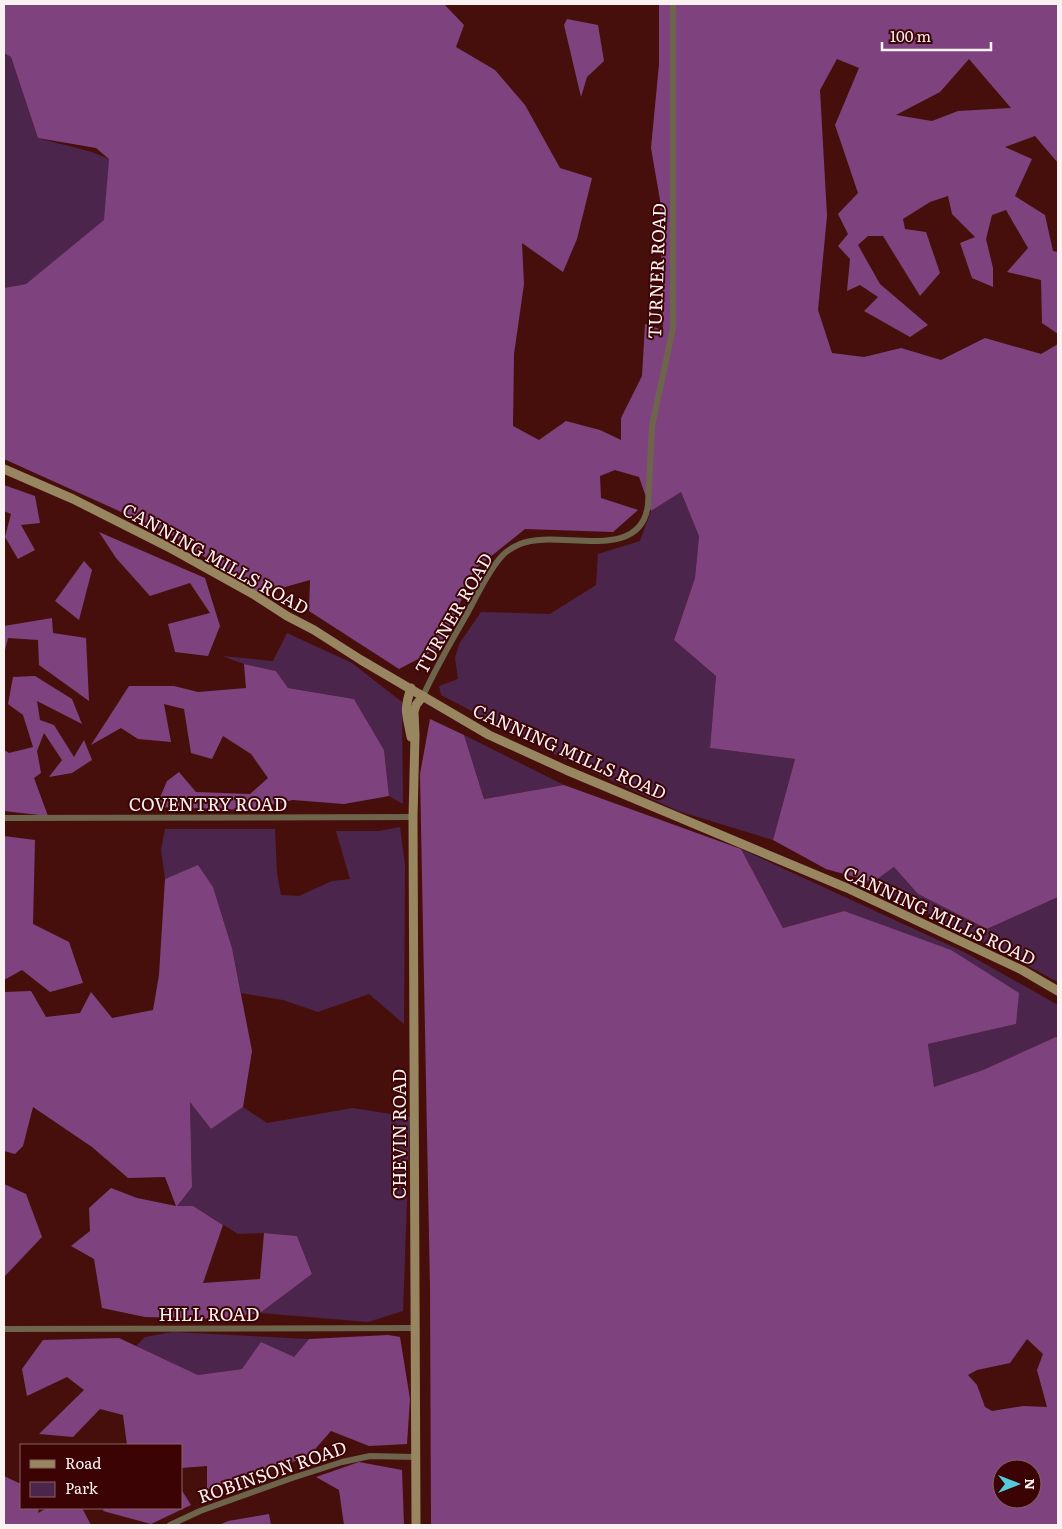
<svg xmlns="http://www.w3.org/2000/svg" width="1062" height="1529" font-family="Literata,serif">
<rect width="100%" height="100%" fill="#470f0c"/>
<g fill="#4c254c">
<path d="M4,53L11,57L38,138L92,152L109,159L105,220L26,284L4,288Z"/>
<path d="M681,492L699,535L695,578L674,640L716,676L710,748L795,759L773,840L678,811L554,754L441,695L439,686L458,679L455,658L459,644L481,612L550,614L596,585L598,554L640,541L651,511Z"/>
<path d="M287,633L352,663L402,702L403,804L389,796L384,750L354,699L288,688L276,671L244,664L222,656L273,661Z"/>
<path d="M464,735L564,785L484,799Z"/>
<path d="M400,827L405,865L404,1024L369,994L318,1012L283,1000L241,993L232,948L213,887L198,866L165,879L161,850L165,829H275L277,873L281,895L299,896L332,881L350,879L336,831H379Z"/>
<path d="M741,849L964,952L1058,1005V1038H1055L983,1070L934,1087L928,1044L1015,1024L844,911L783,928Z"/>
<path d="M894,867L918,894L987,929L1058,897V982L914,906L855,877L873,882Z"/>
<path d="M190,1101L211,1129L243,1107L267,1123L353,1108L410,1117L403,1311L368,1322L260,1313L312,1274L297,1236L264,1233L238,1234L193,1206H176L192,1187Z"/>
<path d="M173,1332L309,1339L294,1357L242,1369L198,1375L136,1346L145,1337Z"/>
</g>
<g fill="#7e437e" fill-rule="evenodd">
<path d="M4,4H444L464,25L456,47L495,70L525,105L560,168L592,178L577,239L563,272L522,243L524,284L514,354L513,426L539,440L566,421L600,430L621,440V418L642,376L645,324L663,330L660,200L651,148L659,64V4H1058V163L1035,136L1005,147L1032,159L1015,196L1045,215L1053,251L1058,252V334L1042,323L1041,280L1007,272L1028,248L1006,210L992,215L986,239L993,268V287L972,278L960,243L975,237L952,214L948,196L930,202L903,219L905,229L926,232L940,273L920,296L883,236H868L858,245L880,284L928,325L910,337L864,311L878,297L860,285L847,291L850,259L838,246L848,234L838,214L858,193L835,125L859,68L837,59L820,90L827,216L818,310L832,353L864,357L901,348L941,360L985,338L1041,354L1058,344V897L987,929L918,894L894,867L873,882L826,869L773,840L795,759L710,748L716,676L674,640L695,578L699,536L681,492L651,511L639,477L615,470L600,476L601,498L638,510L613,532L525,529L474,570L441,647L399,669L309,611L310,580L260,594L170,534L4,459V288L26,284L104,220L109,159L96,148L38,138L11,57L4,53ZM969,59L1011,108L958,111L932,121L896,115L940,92Z"/>
<path d="M567,19L598,25L604,61L587,77L581,97L564,25Z"/>
<path d="M4,485L35,496L40,523L21,525L35,550L18,559L5,537L11,514L4,511Z"/>
<path d="M99,532L205,578L220,626L208,656L175,652L168,624L210,613L190,583L150,596L116,558Z"/>
<path d="M84,561L92,570L79,620L55,601Z"/>
<path d="M52,618L53,633L86,638L89,701L39,665L38,640L8,638L4,654V626Z"/>
<path d="M244,664L276,671L288,688L354,699L384,750L389,796L344,804L293,800L247,810L156,807L167,781L179,772L196,792L250,794L268,778L251,754L223,736L212,759L191,753L184,709L164,704L171,742L138,739L121,728L91,745L129,686H174L198,692L246,688Z"/>
<path d="M35,676L72,699L82,724L37,701L40,720L54,725L74,757L84,740L92,760L72,773L49,777L62,760L44,733L37,751L41,773L34,778L48,816L4,811V750L9,753L33,747L23,715L8,704L13,677Z"/>
<path d="M430,719L464,735L484,799L564,785L741,849L783,928L844,911L951,950L1019,993L1016,1024L928,1044L934,1087L983,1070L1056,1037L1058,1038V1525H431L430,1287L420,774ZM1027,1339L1043,1354L1037,1370L1047,1407L1023,1406L992,1411L985,1407L977,1385L968,1375L977,1370L1010,1363ZM1002,1469H1032V1499H1002Z"/>
<path d="M4,836L35,840L33,924L69,942L83,983L50,992L22,970L4,980Z"/>
<path d="M198,865L213,887L232,948L252,1051L243,1107L211,1129L190,1102L192,1187L177,1206H193L223,1225L203,1283L260,1279L264,1233L297,1236L312,1274L260,1313L222,1319L145,1317L102,1308L94,1259L71,1246L90,1231L89,1208L111,1188L137,1198L176,1206L165,1177L128,1178L92,1147L33,1107L23,1146L15,1154L4,1151V992L31,991L46,1017L80,1013L91,992L112,1018L153,1010L159,975L165,879Z"/>
<path d="M4,1184L26,1194L42,1237L4,1277Z"/>
<path d="M388,1335L400,1337L410,1399L407,1444L369,1446L331,1431L309,1456L207,1492V1466L181,1468V1445H127L123,1415L100,1409L73,1437L39,1434L84,1390L67,1377L27,1396L22,1369L43,1340L119,1338L198,1375L242,1369L261,1342L294,1357L309,1339Z"/>
<path d="M359,1462L402,1470L404,1525H344L339,1490L316,1477Z"/>
<path d="M4,1476L21,1484V1508H39L38,1513L47,1508H82L91,1525H4Z"/>
<path d="M181,1489L191,1505L151,1524L103,1511L104,1508H181Z"/>
<path d="M269,1514L271,1525H219L228,1521Z"/>
</g>
<g fill="none" stroke-linecap="round" stroke-linejoin="round">
<g stroke="#6e644b" stroke-width="6">
<path d="M423,696C436,667 452,640 468,612C478,594 487,573 501,557C506,551 513,547 520,544C558,528 640,565 648,505L652,426L673,328V4"/>
<path d="M4,818L413,817"/>
<path d="M4,1329L415,1328"/>
<path d="M170,1525L200,1511L292,1478L342,1462L370,1456L415,1457"/>
</g>
<g stroke="#97865f" stroke-width="9">
<path d="M4,469L73,499L172,549L253,594L287,616L314,630L361,660L489,735L566,770L847,888L1022,970L1058,991"/>
<path d="M411,688C403,712 407,714 411,737"/>
<path d="M416,1525L413,817L415,735L414,712L416,705L423,696"/>
</g>
</g>
<g text-anchor="middle" dominant-baseline="central" stroke-width="4" stroke-linejoin="round" paint-order="stroke">
<g font-size="18" fill="#faf2f1" stroke="#3c0304">
<text transform="translate(656 271) rotate(-88)">TURNER ROAD</text>
<text transform="translate(216 558) rotate(29)">CANNING MILLS ROAD</text>
<text transform="translate(453 613) rotate(-60)">TURNER ROAD</text>
<text transform="translate(570 751) rotate(24)">CANNING MILLS ROAD</text>
<text x="208" y="803">COVENTRY ROAD</text>
<text transform="translate(940 915) rotate(25)">CANNING MILLS ROAD</text>
<text transform="translate(398 1134) rotate(-90)">CHEVIN ROAD</text>
<text x="209" y="1313">HILL ROAD</text>
<text transform="translate(272 1471) rotate(-19)">ROBINSON ROAD</text>
</g>
</g>
<rect width="1062" height="1529" fill="none" stroke="#faf2f1" stroke-width="10"/>
<rect x="20" y="1444" width="162" height="65" fill="#3c0304" stroke="#886363"/>
<rect x="30" y="1460" width="25" height="8" fill="#97865f" stroke="#886363"/>
<text x="65" y="1469" font-size="15" fill="#faf2f1">Road</text>
<rect x="30" y="1482" width="25" height="15" fill="#4c254c" stroke="#886363"/>
<text x="65" y="1494" font-size="15" fill="#faf2f1">Park</text>
<g transform="translate(1017 1484) rotate(90)"><circle r="24" fill="#3c0304" stroke="#886363"/>
<path d="M0-4L9 19L0 12L-9 19Z" fill="#53cbda"/>
<text y="-8" font-size="14" font-weight="bold" text-anchor="middle" fill="#faf2f1">N</text>
</g>
<path d="M882 42v8h109v-8" fill="none" stroke="#faf2f1" stroke-width="2.5"/>
<text x="890" y="42" font-size="15" fill="#faf2f1" stroke="#3c0304" stroke-width="4" paint-order="stroke">100 m</text>
</svg>
